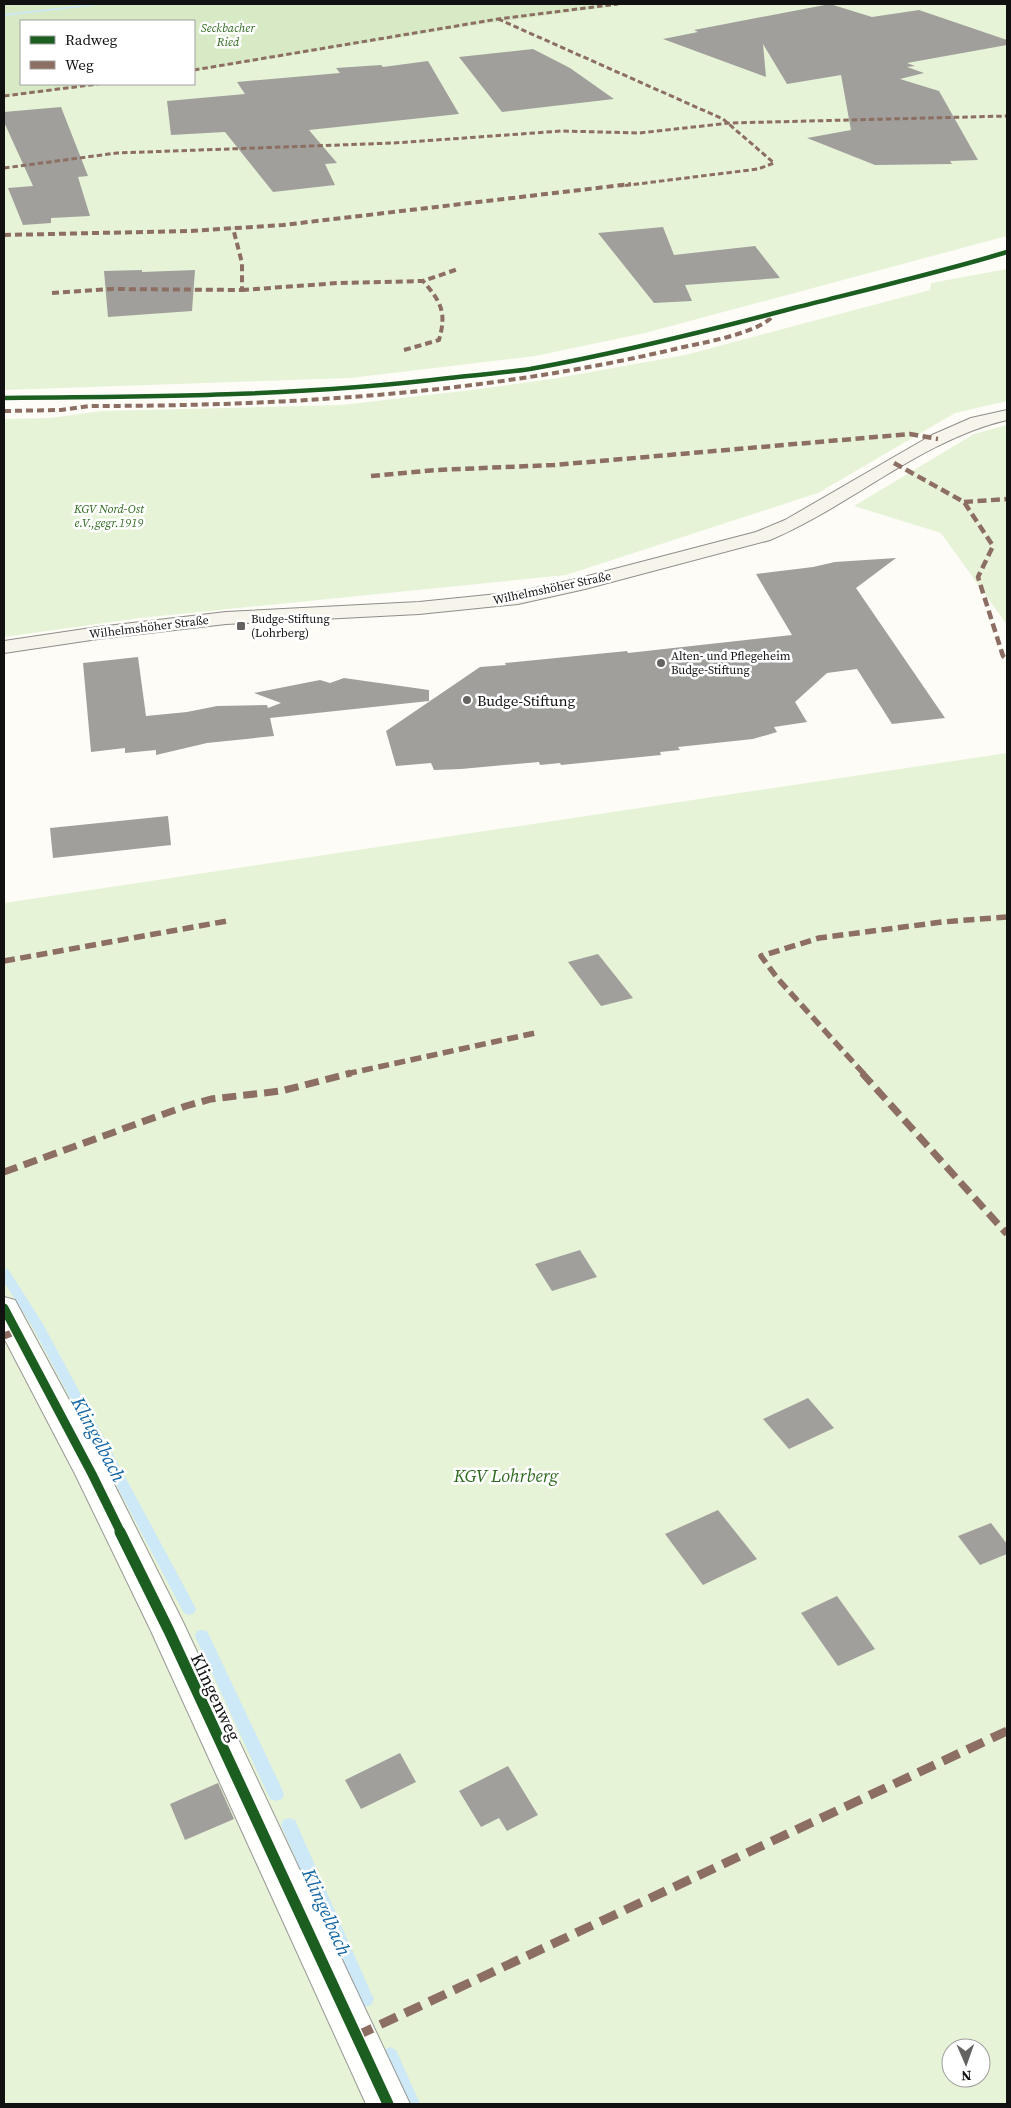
<svg xmlns="http://www.w3.org/2000/svg" width="1011" height="2108" font-family="'Source Serif 4',serif">
<rect width="100%" height="100%" fill="#fdfcf7"/>
<g fill="#e7f3d7" fill-rule="evenodd">
<path d="M4,4H1007V236L645,333L535,356L350,378L4,390ZM21,21H194V84H21Z"/>
<path d="M1007,269V401L955,413L818,493L566,575L140,618L4,637V419L50,418L101,411L341,405L472,390L552,379L685,355L930,290L931,283Z"/>
<path d="M1007,425V625L941,533L854,506L974,434Z"/>
<path d="M1007,753V2104H4V903ZM951,2048H981V2078H951Z"/>
</g>
<path fill="#d8eac5" d="M4,4H630L490,23L194,71V21H21V84H104L4,97Z"/>
<g fill="none" stroke-linecap="round" stroke-linejoin="round">
<g fill="#cde8f7" fill-rule="evenodd">
<path d="M94,4H106L4,16V14Z"/>
<path d="M4,1268L8,1269L43,1324L194,1605L196,1609L194,1613L189,1615L184,1613L32,1326L4,1282Z"/>
<path d="M202,1630L207,1631L282,1789L284,1794L282,1799L276,1801L270,1799L195,1636L197,1631Z"/>
<path d="M289,1818L295,1820L371,1993L374,1999L371,2005L365,2007L359,2005L281,1825L283,1820Z"/>
<path d="M390,2047L396,2050L420,2104H402L381,2056L384,2050Z"/>
</g>
</g>
<g fill="#a19f9c">
<path d="M830,4L872,17L919,10L1007,40V45L907,63L915,66L907,67L924,73L900,79L939,91L978,160L950,161L952,164L875,165L807,138L851,130L841,75L787,84L763,44L766,77L663,39L698,32L694,30Z"/>
<path d="M533,49L570,68L614,99L502,112L459,57Z"/>
<path d="M428,61L459,114L309,130L337,163L325,164L335,185L273,192L225,132L171,135L167,101L245,94L237,82L340,73L336,68L381,65L383,67Z"/>
<path d="M61,107L88,176L78,177L90,216L51,218V223L23,225L8,188L33,186L4,122V112Z"/>
<path d="M663,227L674,255L755,246L780,278L685,285L692,301L654,303L598,233Z"/>
<path d="M142,270V272L195,270L192,311L108,317L104,271Z"/>
<path d="M896,558L856,588L945,718L892,724L857,669L827,673L795,702L807,722L774,727L777,732L753,739L678,747L680,750L660,752L661,755L561,765L560,763L540,765L539,762L461,769L434,770L431,763L396,766L386,731L480,667L506,665L505,663L627,651L628,653L792,635L756,574L813,567L835,562Z"/>
<path d="M138,657L146,716L187,712L217,706L267,705L268,708L281,703L254,693L320,680L330,683L344,678L429,690V701L270,718L274,736L207,743L156,755V750L125,753V748L91,752L83,663Z"/>
<path d="M168,816L171,845L53,858L50,828Z"/>
<path d="M598,954L633,998L601,1006L568,962Z"/>
<path d="M580,1250L597,1277L552,1291L535,1264Z"/>
<path d="M808,1398L834,1428L789,1449L763,1419Z"/>
<path d="M718,1510L757,1559L703,1585L665,1534Z"/>
<path d="M991,1523L1007,1544V1554L980,1565L958,1536Z"/>
<path d="M837,1596L875,1649L838,1666L801,1613Z"/>
<path d="M400,1753L416,1782L361,1809L345,1780Z"/>
<path d="M508,1766L538,1815L507,1831L499,1818L481,1827L459,1791Z"/>
<path d="M218,1783L234,1819L185,1840L170,1804Z"/>
</g>
<g fill="none" stroke-linecap="round" stroke-linejoin="round">
<defs>
<path id="street" d="M4,1297L15,1300L109,1474L182,1620L410,2104H366L151,1631L75,1474L4,1338Z"/>
<path id="secondary" d="M1007,410V420C921,440 851,506 770,540L585,589L518,604L419,614L226,624L98,639L4,653V641L98,627L226,612L419,602L518,592L576,579L756,532L785,520L932,435L971,418Z"/>
</defs>
<use href="#street" stroke="#979795" stroke-width="2"/>
<use href="#secondary" stroke="#8e8d8b" stroke-width="2"/>
<use href="#street" fill="#fffffe" fill-rule="evenodd"/>
<use href="#secondary" fill="#f6f4eb" fill-rule="evenodd"/>
<g stroke="#8d6e63" stroke-width="3" stroke-dasharray="5.5 3" stroke-linecap="butt">
<path d="M498,19L723,119L774,163L758,169L621,186"/>
<path d="M194,70L498,19L618,4"/>
<path d="M4,96L98,84"/>
<path d="M4,168L117,153L394,143L562,131L639,133L730,123L1007,116"/>
</g>
<g stroke="#8d6e63" stroke-width="4" stroke-dasharray="7 4" stroke-linecap="butt">
<path d="M4,235L190,231L283,225L631,184"/>
<path d="M242,290L338,283L423,281L458,269"/>
<path d="M52,293L112,289L242,290V263L233,228"/>
<path d="M404,350L439,340C447,312 441,302 423,281"/>
<path d="M4,411L61,410L90,406C286,406 483,394 675,349C700,343 752,335 771,318"/>
</g>
<g stroke="#8d6e63" stroke-width="4.5" stroke-dasharray="9 4.5" stroke-linecap="butt">
<path d="M894,463L964,502L993,546L978,577L1003,656L1007,660"/>
<path d="M371,476L436,470L554,465L910,434L938,439"/>
<path d="M964,502L1007,499"/>
</g>
<g stroke="#8d6e63" stroke-width="5.5" stroke-dasharray="11 5.5" stroke-linecap="butt">
<path d="M4,961L227,921"/>
<path d="M346,1074L535,1033"/>
<path d="M864,1074L778,979L761,956L819,938L942,922L1007,917"/>
</g>
<g stroke="#8d6e63" stroke-width="7" stroke-dasharray="14 7" stroke-linecap="butt">
<path d="M862,1073L1007,1234"/>
<path d="M4,1172L186,1106L211,1099L281,1091L351,1073"/>
<path d="M4,1336L17,1331"/>
</g>
<path stroke="#8d6e63" stroke-width="9" stroke-dasharray="18 9" stroke-linecap="butt" d="M356,2036L1007,1731"/>
<defs>
<path id="cycleway-far2" d="M4,398C152,397 301,396 449,378C476,375 503,373 530,369C619,353 707,331 794,308C865,290 937,273 1007,252"/>
<path id="cycleway-far1" d="M4,1308L92,1474L121,1533"/>
<path id="cycleway" d="M120,1532L169,1631L388,2104"/>
</defs>
<use href="#cycleway-far2" stroke="#fff" stroke-width="6"/>
<use href="#cycleway-far1" stroke="#fff" stroke-width="12"/>
<use href="#cycleway" stroke="#fff" stroke-width="14"/>
<use href="#cycleway-far2" stroke="#1b5e20" stroke-width="4.5"/>
<use href="#cycleway-far1" stroke="#1b5e20" stroke-width="9"/>
<use href="#cycleway" stroke="#1b5e20" stroke-width="11"/>
</g>
<g fill="#646362" stroke="#fff" stroke-width="2">
<rect x="236" y="621" width="10" height="10" rx="2.5"/>
<circle cx="661" cy="663" r="5"/>
<circle cx="467" cy="700" r="5"/>
</g>
<g text-anchor="middle" dominant-baseline="central" stroke-width="5" stroke-linejoin="round" paint-order="stroke">
<g font-size="12" font-style="italic" fill="#2f6b1f" stroke="#fff">
<text x="228" y="28">Seckbacher<tspan x="228" dy="14">Ried</tspan></text>
<text x="109" y="509">KGV Nord-Ost<tspan x="109" dy="14">e.V.,gegr.1919</tspan></text>
</g>
<g font-size="12" fill="#111" stroke="#fff">
<text transform="translate(552 588) rotate(-12)">Wilhelmshöher Straße</text>
<text transform="translate(149 627) rotate(-7)">Wilhelmshöher Straße</text>
</g>
<g font-size="12" fill="#111" stroke="#fff" text-anchor="start">
<text x="251" y="619">Budge-Stiftung<tspan x="251" dy="14">(Lohrberg)</tspan></text>
<text x="671" y="656">Alten- und Pflegeheim<tspan x="671" dy="14">Budge-Stiftung</tspan></text>
</g>
<g font-size="15" fill="#111" stroke="#fff" text-anchor="start">
<text x="477" y="700">Budge-Stiftung</text>
</g>
<g font-size="18" font-style="italic" fill="#2f6b1f" stroke="#fff">
<text x="506" y="1475">KGV Lohrberg</text>
</g>
<g font-size="18" fill="#111" stroke="#fff">
<text transform="translate(216 1697) rotate(65)">Klingenweg</text>
</g>
<g font-size="19" font-style="italic" fill="#1768a6" stroke="#fff">
<text transform="translate(99 1439) rotate(62)">Klingelbach</text>
<text transform="translate(327 1912) rotate(66)">Klingelbach</text>
</g>
</g>
<rect width="1011" height="2108" fill="none" stroke="#111111" stroke-width="10"/>
<rect x="20" y="20" width="175" height="65" fill="#ffffff" stroke="#a0a0a0"/>
<rect x="30" y="36" width="25" height="8" fill="#1b5e20" stroke="#a0a0a0"/>
<text x="65" y="45" font-size="15" fill="#111111">Radweg</text>
<rect x="30" y="61" width="25" height="8" fill="#8d6e63" stroke="#a0a0a0"/>
<text x="65" y="70" font-size="15" fill="#111111">Weg</text>
<g transform="translate(966 2063) rotate(178)"><circle r="24" fill="#ffffff" stroke="#a0a0a0"/>
<path d="M0-4L9 19L0 12L-9 19Z" fill="#646362"/>
<text y="-8" font-size="14" font-weight="bold" text-anchor="middle" fill="#111111">N</text>
</g>
</svg>
